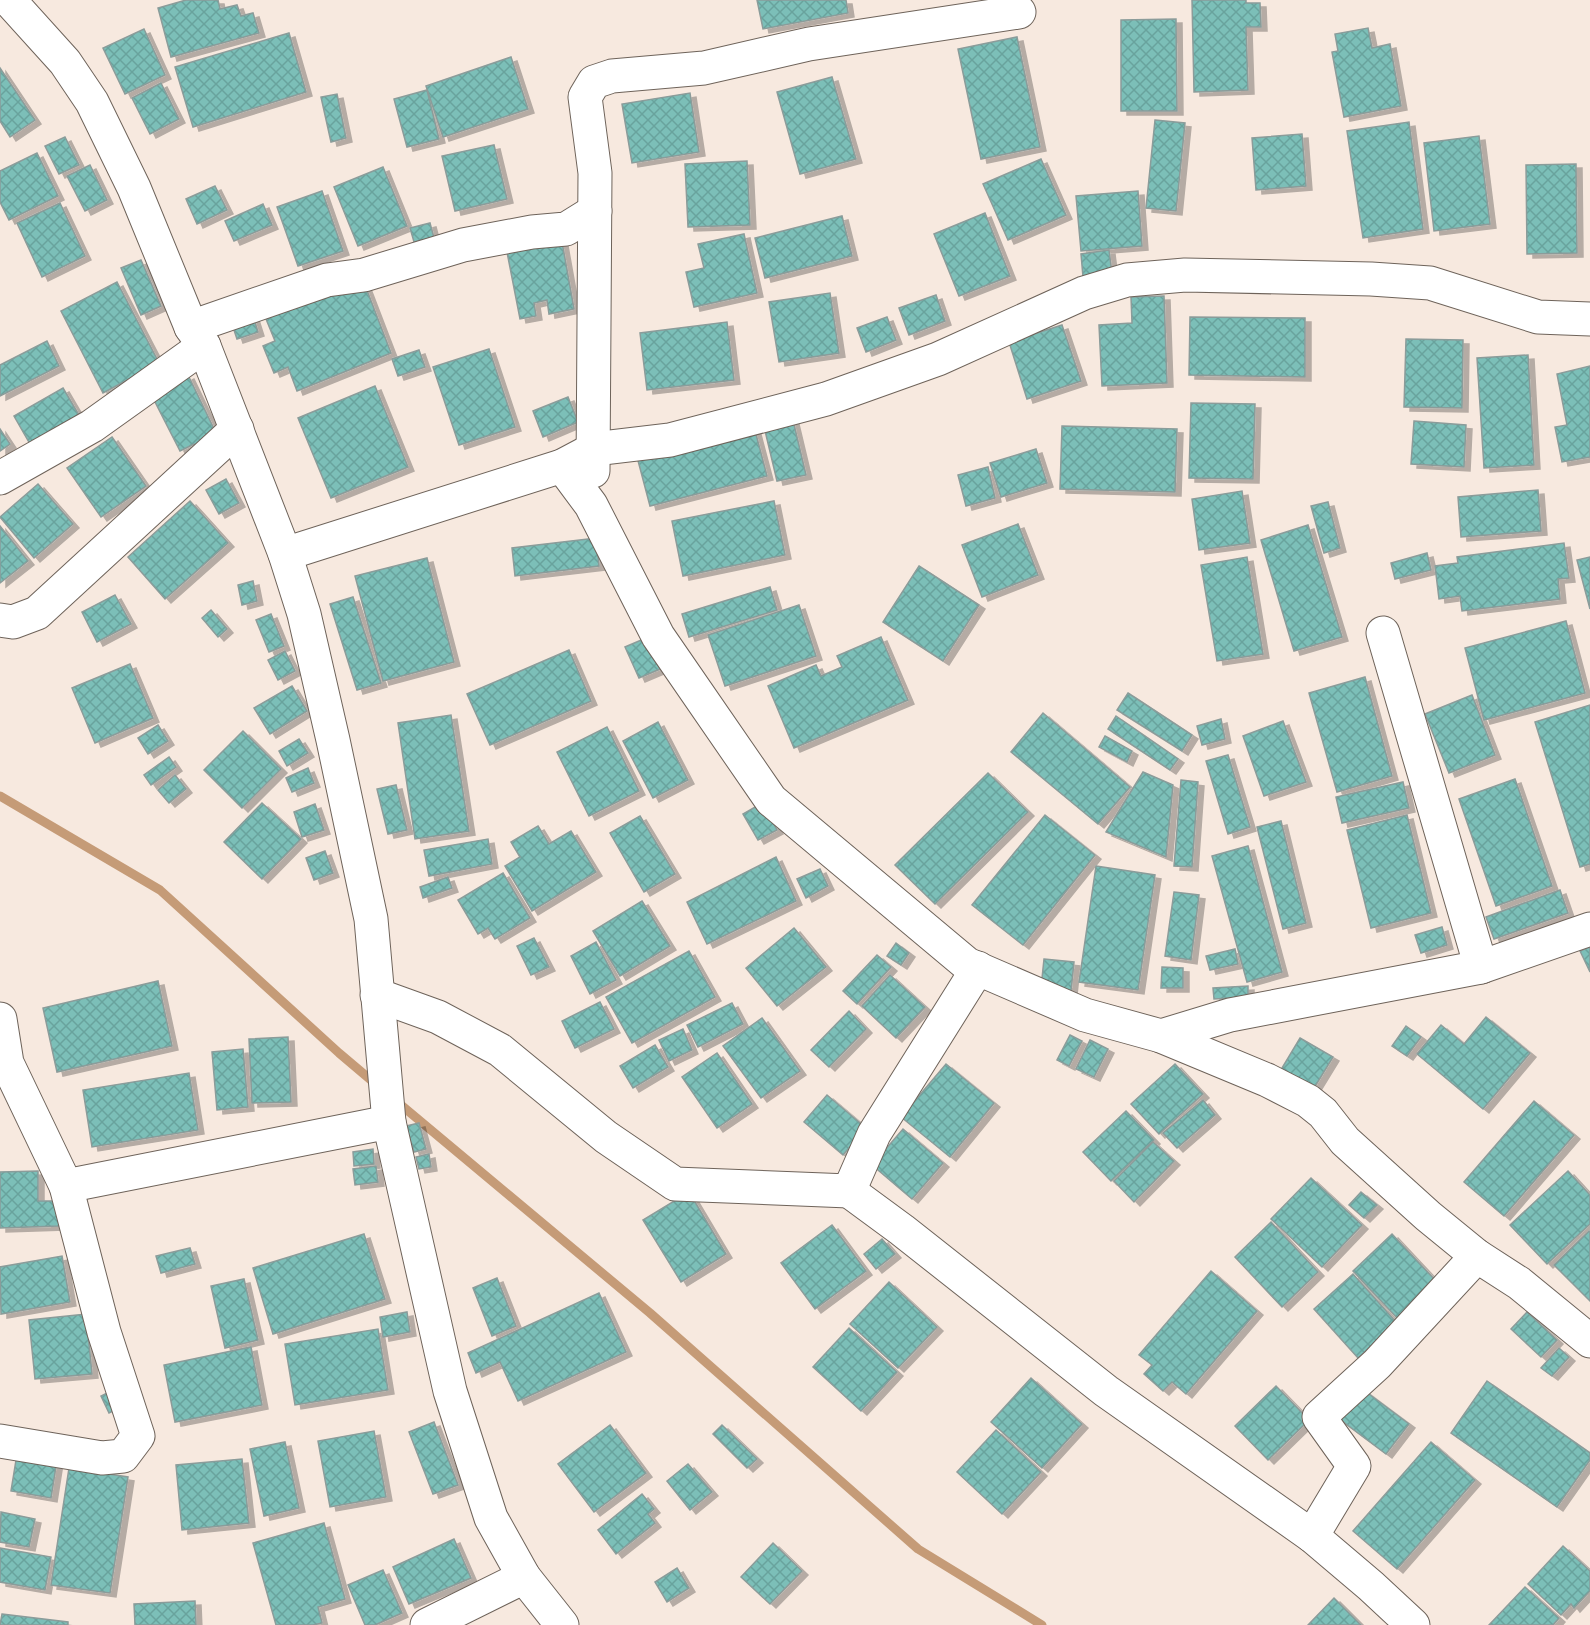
<svg xmlns="http://www.w3.org/2000/svg" width="1590" height="1625" font-family="'Titillium Web',sans-serif">
<defs>
<pattern id="building-cross-hatch" width="8" height="8" patternUnits="userSpaceOnUse" patternTransform="scale(1.5)"><rect width="8" height="8" fill="#7bbfb8"/><path d="M0 0l8 8M0 8l8-8" fill="none" stroke="#69a39d"/></pattern>
<filter id="shadow"><feDropShadow dx="6" dy="4" stdDeviation="0" flood-color="#0004"/></filter>
</defs>
<rect width="100%" height="100%" fill="#f7e9df"/>
<g fill="none" stroke-linecap="round" stroke-linejoin="round">
<g stroke="#c59b77" stroke-width="9">
<path d="M0,796L160,890L339,1053L378,1086"/>
<path d="M395,1100L650,1313L918,1549L1042,1625"/>
</g>
</g>
<g fill="url(#building-cross-hatch)" stroke="#8b9c9a" stroke-width="1.5" filter="url(#shadow)">
<path d="M186,0H218L220,9L237,5L241,16L253,13L259,33L171,57L158,8Z"/>
<path d="M757,0H846L848,13L763,29Z"/>
<path d="M1192,0H1246V3H1260L1261,27H1246L1248,90L1194,92Z"/>
<path d="M1176,19L1177,111H1121V20Z"/>
<path d="M1368,28L1372,48L1390,44L1401,106L1344,117L1332,52L1338,51L1335,34Z"/>
<path d="M144,29L165,75L125,94L103,48Z"/>
<path d="M289,33L306,92L193,127L175,67Z"/>
<path d="M1017,37L1040,147L981,159L958,49Z"/>
<path d="M511,57L528,109L443,137L426,86Z"/>
<path d="M0,68L35,120L10,137L0,121Z"/>
<path d="M832,77L856,159L800,174L777,92Z"/>
<path d="M161,83L179,119L150,134L132,98Z"/>
<path d="M427,90L439,139L407,147L394,99Z"/>
<path d="M690,93L699,152L632,163L622,104Z"/>
<path d="M337,94L346,138L331,142L321,97Z"/>
<path d="M1155,120L1185,123L1176,211L1146,208Z"/>
<path d="M1409,122L1423,229L1363,238L1347,131Z"/>
<path d="M1302,134L1306,186L1256,190L1252,138Z"/>
<path d="M1479,136L1490,224L1434,231L1424,143Z"/>
<path d="M65,137L79,165L59,174L45,146Z"/>
<path d="M494,145L507,199L455,211L442,156Z"/>
<path d="M37,153L58,196L9,220L0,202V171Z"/>
<path d="M1041,159L1066,215L1008,240L983,184Z"/>
<path d="M747,161L750,225L688,227L685,164Z"/>
<path d="M1576,164L1577,253L1527,254L1526,165Z"/>
<path d="M90,165L107,200L85,211L67,176Z"/>
<path d="M383,167L407,226L358,246L334,187Z"/>
<path d="M215,186L227,210L197,224L186,199Z"/>
<path d="M322,191L343,251L298,266L277,207Z"/>
<path d="M1138,191L1142,246L1081,251L1076,196Z"/>
<path d="M60,203L85,256L42,277L17,223Z"/>
<path d="M263,204L272,225L234,241L225,221Z"/>
<path d="M985,213L1010,276L959,296L934,234Z"/>
<path d="M842,216L852,256L765,278L755,238Z"/>
<path d="M430,223L434,238L414,242L410,228Z"/>
<path d="M744,234L757,293L694,307L686,272L704,268L698,244Z"/>
<path d="M562,242L574,309L549,314L547,300L534,303L536,316L520,319L507,252Z"/>
<path d="M1109,250L1112,274L1083,277L1081,254Z"/>
<path d="M141,260L161,306L141,315L121,268Z"/>
<path d="M363,280L391,353L297,391L288,367L274,373L263,346L275,341L266,319Z"/>
<path d="M117,282L159,363L103,393L61,311Z"/>
<path d="M830,293L839,353L779,362L769,302Z"/>
<path d="M936,295L945,321L909,335L899,308Z"/>
<path d="M1164,296L1167,383L1102,386L1099,325L1132,323L1131,297Z"/>
<path d="M252,313L258,332L237,339L231,321Z"/>
<path d="M887,317L896,340L866,352L857,328Z"/>
<path d="M1190,317L1305,318V377L1189,375Z"/>
<path d="M727,322L734,380L647,390L640,333Z"/>
<path d="M1062,325L1081,381L1027,399L1009,342Z"/>
<path d="M1406,339L1463,340L1462,408L1404,407Z"/>
<path d="M47,341L59,366L0,396V365Z"/>
<path d="M489,349L515,427L459,445L433,367Z"/>
<path d="M419,350L425,367L398,376L392,359Z"/>
<path d="M1528,355L1534,465L1484,468L1477,358Z"/>
<path d="M1590,366V457L1562,462L1555,427L1567,425L1557,374Z"/>
<path d="M188,375L216,433L199,452L194,444L180,451L151,394Z"/>
<path d="M375,386L408,467L331,498L298,418Z"/>
<path d="M63,388L83,422L34,451L14,416Z"/>
<path d="M568,397L578,422L543,437L533,411Z"/>
<path d="M1191,403L1255,404L1253,479L1189,478Z"/>
<path d="M791,412L806,475L777,481L762,418Z"/>
<path d="M1414,421L1466,425L1464,467L1411,464Z"/>
<path d="M753,423L767,476L650,506L636,453Z"/>
<path d="M1062,426L1177,429L1175,492L1060,489Z"/>
<path d="M0,429L10,444L0,451Z"/>
<path d="M112,437L146,486L101,517L67,468Z"/>
<path d="M1036,449L1047,483L1001,497L990,463Z"/>
<path d="M988,467L995,498L966,506L958,475Z"/>
<path d="M226,479L239,503L219,514L206,490Z"/>
<path d="M38,484L73,524L34,558L0,517Z"/>
<path d="M1538,490L1541,531L1461,537L1458,497Z"/>
<path d="M1242,491L1250,543L1199,550L1192,499Z"/>
<path d="M190,501L228,543L165,599L128,557Z"/>
<path d="M774,501L785,555L683,576L672,521Z"/>
<path d="M1328,502L1340,548L1324,553L1311,506Z"/>
<path d="M1018,524L1038,575L982,597L962,545Z"/>
<path d="M1308,525L1342,637L1294,651L1261,540Z"/>
<path d="M0,526L28,561L0,583Z"/>
<path d="M596,538L599,566L515,576L512,548Z"/>
<path d="M1564,543L1569,578L1558,579L1560,599L1462,611L1460,596L1439,599L1435,566L1458,563L1457,557Z"/>
<path d="M1427,553L1431,570L1395,579L1391,563Z"/>
<path d="M1247,557L1263,654L1217,661L1201,565Z"/>
<path d="M1590,557V609L1577,560Z"/>
<path d="M427,558L454,662L383,681L355,576Z"/>
<path d="M919,566L979,605L943,661L883,622Z"/>
<path d="M253,581L257,601L242,605L238,585Z"/>
<path d="M770,587L777,610L689,637L682,614Z"/>
<path d="M115,595L131,624L97,642L82,612Z"/>
<path d="M353,597L381,683L357,690L330,604Z"/>
<path d="M799,605L816,656L725,686L708,635Z"/>
<path d="M211,610L227,629L218,637L202,618Z"/>
<path d="M271,614L284,646L269,652L256,620Z"/>
<path d="M1566,621L1585,693L1484,720L1465,648Z"/>
<path d="M881,637L908,700L794,748L768,686L816,665L821,676L842,667L837,656Z"/>
<path d="M646,638L660,669L639,678L625,647Z"/>
<path d="M569,650L591,701L490,745L467,694Z"/>
<path d="M285,651L295,671L278,680L268,660Z"/>
<path d="M130,664L153,718L95,743L72,688Z"/>
<path d="M1365,677L1392,776L1337,792L1309,693Z"/>
<path d="M292,686L307,711L270,734L254,708Z"/>
<path d="M1128,693L1192,735L1182,751L1117,710Z"/>
<path d="M1472,695L1495,755L1449,773L1425,714Z"/>
<path d="M1590,705V864L1580,867L1535,722Z"/>
<path d="M1043,713L1130,787L1098,824L1011,752Z"/>
<path d="M451,715L469,831L415,839L398,723Z"/>
<path d="M1116,716L1178,759L1170,770L1108,729Z"/>
<path d="M1221,719L1225,739L1202,745L1197,726Z"/>
<path d="M1283,721L1306,782L1264,796L1243,736Z"/>
<path d="M658,722L688,780L653,798L623,741Z"/>
<path d="M158,725L168,741L148,754L138,738Z"/>
<path d="M607,727L639,791L589,816L557,752Z"/>
<path d="M243,731L281,769L242,808L204,770Z"/>
<path d="M1105,736L1132,751L1127,762L1099,747Z"/>
<path d="M299,739L308,753L287,766L279,751Z"/>
<path d="M1228,755L1250,827L1228,834L1206,761Z"/>
<path d="M169,757L176,767L151,785L144,775Z"/>
<path d="M308,768L314,783L292,792L286,778Z"/>
<path d="M1143,772L1173,785L1166,857L1106,832Z"/>
<path d="M988,773L1028,812L935,904L895,865Z"/>
<path d="M175,775L186,789L169,803L158,790Z"/>
<path d="M1515,779L1552,886L1496,906L1459,799Z"/>
<path d="M1181,780L1198,782L1192,867L1174,866Z"/>
<path d="M1403,782L1409,808L1342,823L1336,797Z"/>
<path d="M396,785L407,830L388,834L377,789Z"/>
<path d="M262,803L301,839L262,879L224,842Z"/>
<path d="M762,803L777,830L758,840L743,814Z"/>
<path d="M315,804L324,830L302,837L294,812Z"/>
<path d="M1045,815L1095,855L1023,945L972,905Z"/>
<path d="M1407,815L1431,913L1371,928L1347,830Z"/>
<path d="M640,816L675,874L644,892L610,833Z"/>
<path d="M1281,821L1306,923L1283,929L1257,827Z"/>
<path d="M538,826L549,844L571,831L596,872L532,911L505,866L520,857L511,842Z"/>
<path d="M488,839L492,864L429,876L424,850Z"/>
<path d="M1248,846L1282,972L1247,982L1212,856Z"/>
<path d="M325,851L333,873L314,880L306,858Z"/>
<path d="M776,857L796,901L707,944L687,902Z"/>
<path d="M1096,866L1155,875L1138,990L1079,982Z"/>
<path d="M820,869L828,886L806,898L797,879Z"/>
<path d="M503,873L530,918L495,939L488,928L478,934L458,900Z"/>
<path d="M448,877L452,888L423,898L420,887Z"/>
<path d="M1560,890L1568,913L1494,939L1486,917Z"/>
<path d="M1174,892L1199,895L1191,960L1165,956Z"/>
<path d="M642,901L670,946L620,976L593,931Z"/>
<path d="M1442,927L1447,945L1421,953L1415,935Z"/>
<path d="M794,928L826,967L777,1006L746,968Z"/>
<path d="M534,938L549,967L531,975L517,946Z"/>
<path d="M596,942L616,980L590,994L571,956Z"/>
<path d="M896,943L909,953L901,965L887,956Z"/>
<path d="M1590,947V972L1580,951Z"/>
<path d="M1235,949L1238,964L1210,970L1206,956Z"/>
<path d="M689,951L715,997L632,1043L606,997Z"/>
<path d="M877,955L891,967L857,1004L843,991Z"/>
<path d="M1044,959L1074,962L1071,991L1041,988Z"/>
<path d="M1162,967L1183,968V988H1161Z"/>
<path d="M890,975L925,1007L896,1038L862,1006Z"/>
<path d="M158,981L172,1046L57,1072L43,1008Z"/>
<path d="M1248,986V997L1214,999L1213,988Z"/>
<path d="M600,1002L614,1029L575,1048L562,1021Z"/>
<path d="M732,1003L743,1024L698,1047L687,1025Z"/>
<path d="M849,1011L866,1029L829,1067L811,1050Z"/>
<path d="M1486,1017L1530,1053L1483,1109L1417,1054L1441,1025L1464,1044Z"/>
<path d="M762,1018L800,1071L761,1098L723,1046Z"/>
<path d="M1406,1026L1421,1037L1407,1056L1392,1046Z"/>
<path d="M683,1029L692,1050L669,1061L659,1040Z"/>
<path d="M1070,1035L1082,1041L1069,1066L1057,1060Z"/>
<path d="M288,1037L291,1102L252,1103L249,1039Z"/>
<path d="M1300,1038L1333,1057L1311,1093L1279,1073Z"/>
<path d="M1090,1040L1108,1049L1094,1077L1076,1069Z"/>
<path d="M655,1045L668,1067L633,1088L620,1066Z"/>
<path d="M243,1049L248,1107L217,1110L212,1052Z"/>
<path d="M717,1053L752,1104L717,1128L682,1077Z"/>
<path d="M946,1064L994,1103L950,1157L901,1117Z"/>
<path d="M1175,1064L1203,1094L1159,1134L1131,1104Z"/>
<path d="M189,1073L198,1130L92,1147L83,1090Z"/>
<path d="M827,1095L866,1128L843,1155L804,1122Z"/>
<path d="M1203,1100L1215,1115L1177,1148L1163,1133Z"/>
<path d="M1534,1101L1574,1135L1504,1216L1464,1182Z"/>
<path d="M1126,1111L1154,1140L1111,1181L1083,1152Z"/>
<path d="M419,1123L426,1149L414,1152L406,1126Z"/>
<path d="M903,1129L943,1163L912,1199L872,1165Z"/>
<path d="M1153,1142L1174,1161L1134,1202L1114,1181Z"/>
<path d="M373,1149L374,1164L354,1166L353,1152Z"/>
<path d="M429,1154L431,1167L419,1169L416,1157Z"/>
<path d="M376,1166L378,1182L355,1185L353,1169Z"/>
<path d="M38,1171V1201H58L59,1226L0,1228V1172Z"/>
<path d="M1568,1171L1590,1195V1224L1547,1264L1510,1225Z"/>
<path d="M1311,1178L1362,1225L1322,1267L1271,1219Z"/>
<path d="M689,1192L726,1254L681,1282L643,1220Z"/>
<path d="M1361,1192L1377,1205L1364,1218L1349,1205Z"/>
<path d="M1271,1222L1318,1272L1282,1307L1235,1257Z"/>
<path d="M832,1225L866,1271L815,1309L781,1263Z"/>
<path d="M1589,1231L1590,1232V1301L1554,1265Z"/>
<path d="M364,1234L385,1299L273,1334L253,1268Z"/>
<path d="M1392,1234L1436,1281L1397,1318L1353,1271Z"/>
<path d="M882,1239L895,1254L876,1269L864,1254Z"/>
<path d="M190,1248L195,1264L161,1273L156,1256Z"/>
<path d="M62,1256L70,1302L1,1314L0,1267Z"/>
<path d="M1211,1271L1257,1311L1186,1394L1172,1382L1163,1391L1144,1374L1152,1365L1139,1355Z"/>
<path d="M1353,1274L1397,1323L1358,1358L1314,1309Z"/>
<path d="M497,1278L516,1326L492,1336L473,1288Z"/>
<path d="M244,1279L258,1340L225,1348L211,1286Z"/>
<path d="M889,1282L937,1327L898,1368L850,1324Z"/>
<path d="M599,1293L626,1352L518,1401L500,1362L476,1373L468,1353Z"/>
<path d="M407,1312L410,1332L383,1337L380,1317Z"/>
<path d="M1527,1312L1557,1340L1541,1357L1511,1329Z"/>
<path d="M86,1314L92,1374L35,1379L29,1320Z"/>
<path d="M849,1328L897,1372L861,1411L813,1367Z"/>
<path d="M378,1329L388,1390L295,1405L285,1344Z"/>
<path d="M251,1347L262,1405L175,1422L164,1365Z"/>
<path d="M1559,1348L1569,1357L1552,1376L1541,1368Z"/>
<path d="M1031,1378L1082,1424L1042,1468L991,1422Z"/>
<path d="M1487,1381L1590,1453V1460L1557,1507L1451,1433Z"/>
<path d="M1276,1386L1309,1420L1268,1460L1235,1426Z"/>
<path d="M1361,1388L1409,1424L1386,1454L1338,1418Z"/>
<path d="M115,1389L124,1406L109,1413L101,1396Z"/>
<path d="M434,1422L458,1485L433,1494L409,1432Z"/>
<path d="M610,1425L646,1473L594,1512L558,1464Z"/>
<path d="M722,1425L757,1459L747,1468L713,1434Z"/>
<path d="M996,1430L1041,1472L1002,1514L957,1472Z"/>
<path d="M374,1431L386,1497L330,1507L318,1441Z"/>
<path d="M285,1442L299,1508L264,1516L250,1449Z"/>
<path d="M1431,1442L1475,1480L1397,1569L1353,1531Z"/>
<path d="M17,1454L57,1460L51,1498L11,1491Z"/>
<path d="M242,1459L249,1523L182,1530L176,1465Z"/>
<path d="M688,1464L712,1492L690,1510L667,1481Z"/>
<path d="M69,1468L128,1477L110,1593L51,1585Z"/>
<path d="M642,1494L654,1509L648,1514L655,1523L616,1554L598,1530Z"/>
<path d="M1,1512L35,1519L29,1547L0,1542Z"/>
<path d="M324,1523L345,1599L318,1607L322,1623L313,1625H276L253,1543Z"/>
<path d="M454,1539L471,1578L409,1604L393,1567Z"/>
<path d="M773,1543L802,1571L770,1604L741,1577Z"/>
<path d="M1563,1546L1590,1571V1591L1574,1608L1571,1604L1561,1615L1528,1584Z"/>
<path d="M0,1548L51,1557L45,1590L0,1582Z"/>
<path d="M677,1568L689,1588L667,1602L655,1582Z"/>
<path d="M383,1570L402,1613L375,1625H365L348,1585Z"/>
<path d="M1525,1587L1559,1618L1553,1625H1489Z"/>
<path d="M1334,1598L1361,1625H1308Z"/>
<path d="M195,1601L196,1625H135L134,1604Z"/>
<path d="M2,1614L68,1622V1625H0Z"/>
</g>
<g fill="none" stroke-linecap="round" stroke-linejoin="round">
<defs>
<g id="minor">
<path d="M191,327L327,280L364,275L463,245L532,232L566,229L595,211"/>
<path d="M562,466L591,505L658,636L771,800L967,964L1085,1015L1161,1036L1267,1080L1308,1101L1323,1113L1345,1141L1428,1216L1477,1256L1519,1283L1590,1341"/>
<path d="M593,471L595,173L585,97L594,82L612,76L704,68L809,44L1019,12"/>
<path d="M0,478L92,426L204,346"/>
<path d="M285,554L562,466L594,449L670,440L826,399L938,359L1084,293L1127,280L1185,275L1371,279L1430,283L1538,317L1590,319"/>
<path d="M0,620L13,622L37,613L237,429"/>
<path d="M1383,633L1481,967"/>
<path d="M377,995L438,1017L500,1050L606,1137L675,1184L849,1191L874,1134L978,968"/>
<path d="M0,1019L7,1063L66,1186L104,1332L138,1436L123,1456L102,1458L0,1441"/>
<path d="M1161,1036L1230,1015L1481,967L1590,929"/>
<path d="M66,1186L389,1122"/>
<path d="M849,1191L902,1230L1106,1391L1312,1536"/>
<path d="M427,1625L524,1577"/>
<path d="M1413,1625L1371,1586L1312,1536L1354,1466L1319,1417L1377,1364L1477,1256"/>
</g>
<path id="tertiary" d="M9,0L65,62L92,102L134,188L191,327L204,346L285,554L304,614L333,740L371,919L389,1122L450,1391L491,1518L524,1577L562,1625"/>
</defs>
<use href="#minor" stroke="#6e635a" stroke-width="35"/>
<use href="#tertiary" stroke="#6e635a" stroke-width="35"/>
<use href="#minor" stroke="#fff" stroke-width="33"/>
<use href="#tertiary" stroke="#fff" stroke-width="33"/>
</g>
</svg>
